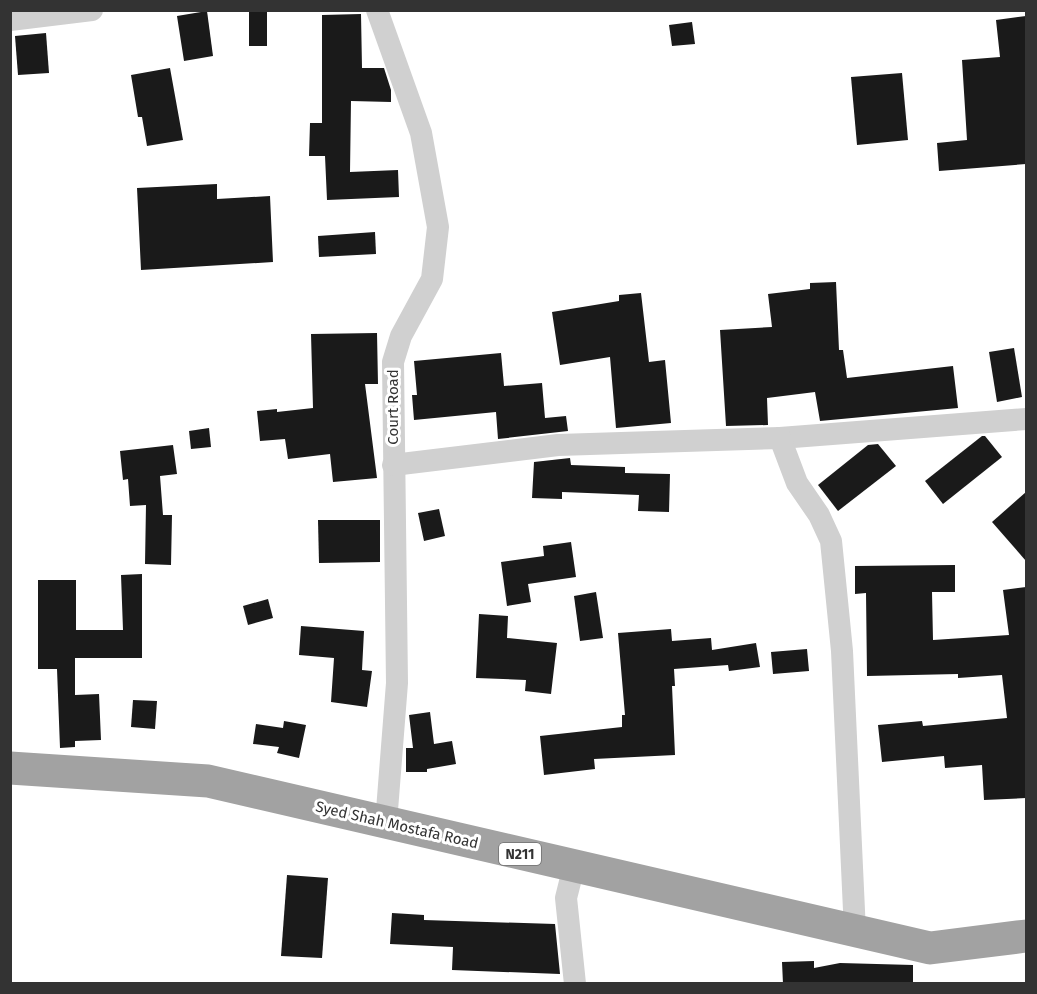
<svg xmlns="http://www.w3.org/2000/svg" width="1037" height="994" font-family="'Fira Sans',sans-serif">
<rect width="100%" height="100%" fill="#fff"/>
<g fill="#1a1a1a">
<path d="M207,11L213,56L184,61L177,16Z"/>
<rect x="249" y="11" width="18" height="35"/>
<path d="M361,14L362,68H384L391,90V102L351,101L350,172L398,170L399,197L327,200L325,156H309L310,123H322V15Z"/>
<path d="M1026,16V164L939,171L937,143L967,140L962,60L1000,57L996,20Z"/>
<path d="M692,22L695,44L672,46L669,25Z"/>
<path d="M46,33L49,73L18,75L15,36Z"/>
<path d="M170,68L183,140L147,146L142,117H138L131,75Z"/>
<path d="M902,73L908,140L857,145L851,77Z"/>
<path d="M217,184V199L270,196L273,262L141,270L137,188Z"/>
<path d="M375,232L376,254L319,257L318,236Z"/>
<path d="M836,282L839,350H843L847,378L953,366L958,408L820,421L815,392L767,398L768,425L726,426L720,330L772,327L768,294L810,289V283Z"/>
<path d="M641,293L649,362L665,360L671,423L616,428L610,357L560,365L552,312L619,301V295Z"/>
<path d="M377,333L378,384H365L377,478L333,482L330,454L288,459L285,439L260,441L257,411L277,409V412L313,408L311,334Z"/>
<path d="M1014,348L1022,397L997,402L989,352Z"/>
<path d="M501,353L504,386L542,383L545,418L566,416L568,431L498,439L496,412L414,420L412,395H417L414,361Z"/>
<path d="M209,428L211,447L191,449L189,431Z"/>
<path d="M982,436H985L1002,457L943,504L925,481Z"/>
<path d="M878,444L896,466L838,511L818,485L868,445Z"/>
<path d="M173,445L177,474L160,476L163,515H172L171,565L145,564L146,505L130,506L128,479L123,480L120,451Z"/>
<path d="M570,458L571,465L625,467V473L670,474L669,512L638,511L639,495L562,492V499L532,498L534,462Z"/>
<path d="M1026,492V561L992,522Z"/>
<path d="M439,509L445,536L424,541L418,513Z"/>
<path d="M318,520H380V562L319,563Z"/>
<path d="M571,542L576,577L528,584L531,602L507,606L501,562L544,556L543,546Z"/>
<path d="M955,565V592H932L933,640L1009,635L1003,590L1026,587V798L984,800L982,765L945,768L944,756L882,762L878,725L922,721L923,726L1007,718L1002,675L958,678V674L867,676L866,593L855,594V566Z"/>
<path d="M142,574V658H75V695L99,694L101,740L75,741V747L60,748L57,669H38V580H76V630H123L121,575Z"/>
<path d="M596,592L603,638L580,641L574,596Z"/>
<path d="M268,599L273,618L248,625L243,606Z"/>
<path d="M479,614L508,616L507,638L557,643L551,694L525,691L526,680L476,678Z"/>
<path d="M301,626L364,631L362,670L372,671L367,707L331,702L334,658L299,655Z"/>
<path d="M671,629L672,641L711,638L712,650L756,643L760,667L729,671L728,665L674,669L675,686H672L675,755L594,759L595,769L544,775L540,736L622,727V715H625L618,633Z"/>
<path d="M807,649L809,671L773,674L771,652Z"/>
<path d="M133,700L157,701L155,729L131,727Z"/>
<path d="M430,712L434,744L452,741L456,764L427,769V772H406V748H413L409,715Z"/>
<path d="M284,721L306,725L299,758L277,753L279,747L253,744L256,724L283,728Z"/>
<path d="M287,875L328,878L322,958L281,956Z"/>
<path d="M392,913L424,915V920L555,924L560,974L452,970L453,947L390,944Z"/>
<path d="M814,961V968L840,963L913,965V984H783L782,962Z"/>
</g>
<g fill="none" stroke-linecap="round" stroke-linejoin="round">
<g stroke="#d0d0d0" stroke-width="22">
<path d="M377,10L421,133L438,227L432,279L401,336L393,362L397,683L386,823"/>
<path d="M10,20L92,10"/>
<path d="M780,438L1026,419"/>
<path d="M393,465L558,445L780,438L797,483L819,515L831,541L842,651L855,932"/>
<path d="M574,866L566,898L575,984"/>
</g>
<path stroke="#a2a2a2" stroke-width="33" d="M10,768L208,781L930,948L1026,936"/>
</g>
<g text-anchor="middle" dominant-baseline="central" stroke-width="6" stroke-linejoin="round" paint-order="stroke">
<rect fill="#fff" stroke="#707070" stroke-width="1.5" x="499" y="843" width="42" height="22" rx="4.5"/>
<g font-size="14" font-weight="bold" fill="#333">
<text x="520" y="854">N211</text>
</g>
<g font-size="15" fill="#333" stroke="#fff">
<text transform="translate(393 407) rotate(-90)">Court Road</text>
<text transform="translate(397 825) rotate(13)">Syed Shah Mostafa Road</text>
</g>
</g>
<rect width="1037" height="994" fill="none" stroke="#333333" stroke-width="24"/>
</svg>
